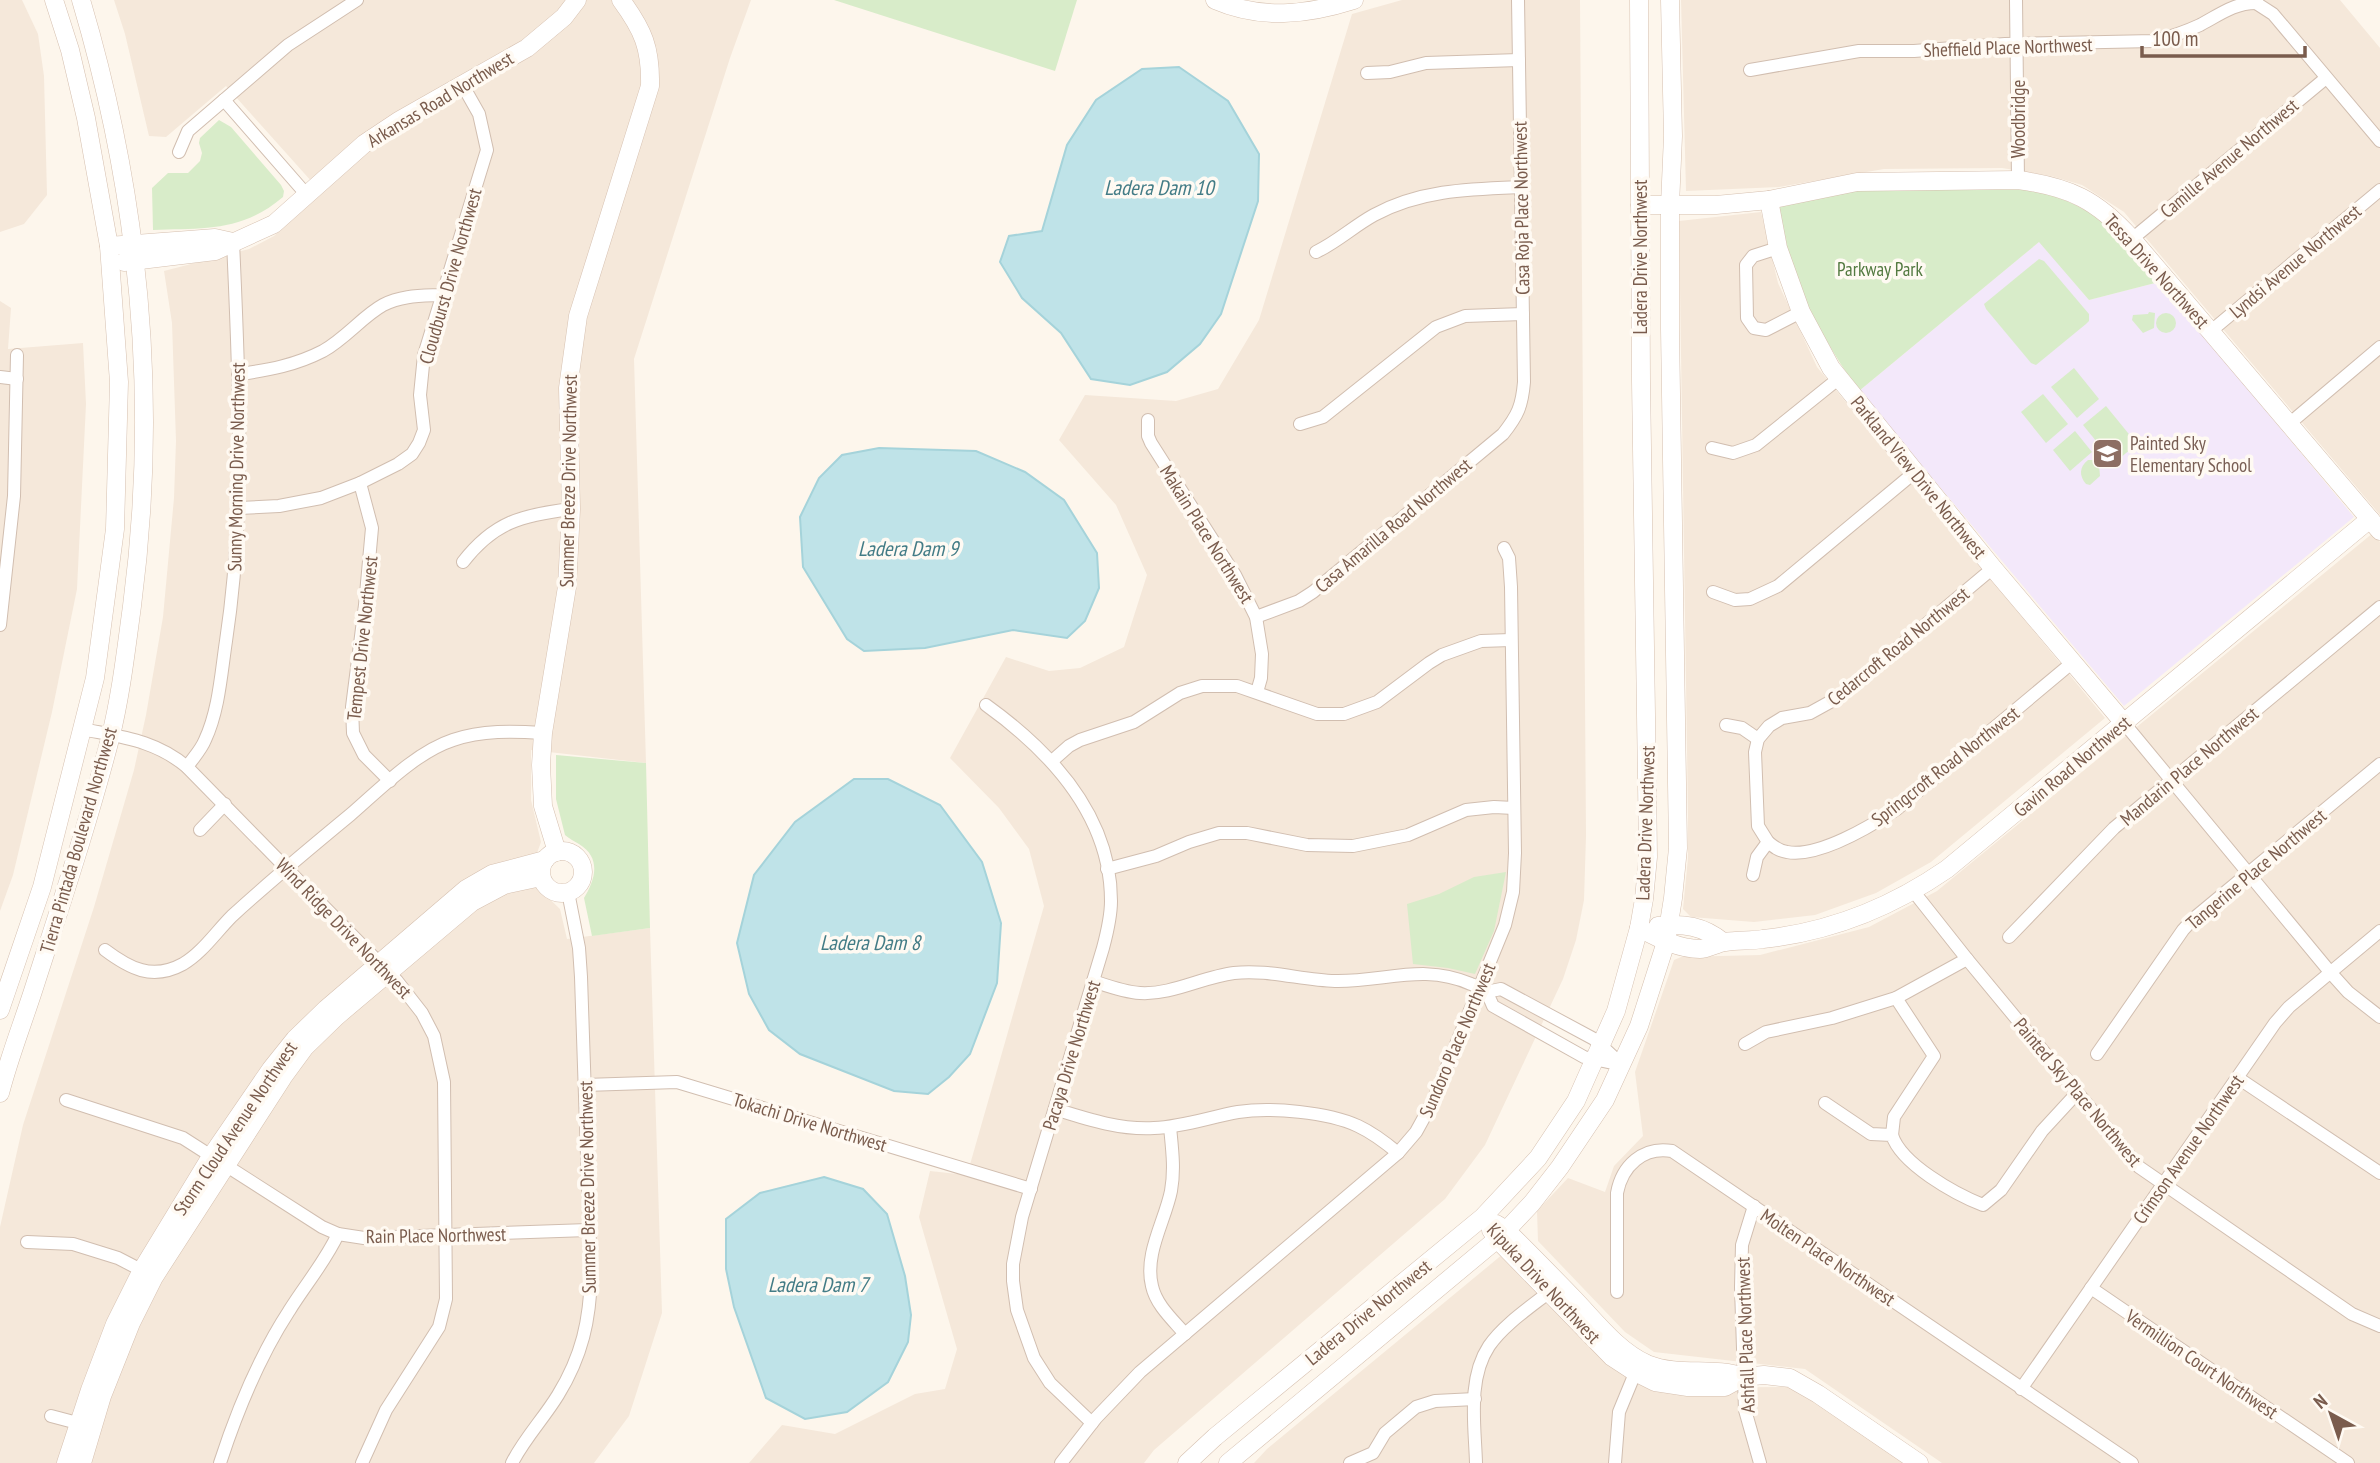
<svg xmlns="http://www.w3.org/2000/svg" width="2380" height="1463" font-family="'PT Sans Narrow',sans-serif">
<rect width="100%" height="100%" fill="#fdf6ec"/>
<g fill="#f5e8da">
<path d="M0,0H22L38,34L44,76L47,195L24,224L0,232Z"/>
<path d="M114,0H751L730,58L634,359L646,763L531,750V800L541,842L535,859L536,886L560,909L567,939L650,928L662,1313L629,1416L594,1463H0V1227L23,1125L94,907L134,770L146,715L163,617L174,498L176,441L172,323L164,271L249,249L274,236L321,192L226,86L166,137L149,136L125,34Z"/>
<path d="M1402,0H1580L1586,836L1584,900L1576,940L1563,979L1485,1145L1445,1199L1154,1450L1144,1463H749L782,1425L835,1434L915,1394L945,1389L957,1349L919,1217L930,1171L967,1175L1044,906L1029,849L999,808L950,758L1006,657L1049,671L1080,668L1124,647L1147,575L1116,505L1059,440L1085,395L1176,401L1218,389L1259,320L1352,14Z"/>
<path d="M1681,0H2340L2380,48V515L2124,212L2082,185L2051,176L2002,168L1884,169L1779,187L1686,191Z"/>
<path d="M1761,212L1778,283L1817,367L2105,718L1931,862L1876,893L1815,915L1754,922L1691,917L1683,909L1688,858V815L1679,221Z"/>
<path d="M0,301L11,308L8,349L83,343L86,404L77,589L52,712L13,875L0,911Z"/>
<path d="M2373,533L2380,542V1463H1942L1805,1369L1654,1352L1625,1332L1538,1241L1537,1211L1568,1178L1605,1192L1614,1166L1643,1136L1635,1072L1674,960L1681,957L1760,955L1869,927L1937,891Z"/>
<path d="M1503,1254L1662,1388L1794,1387L1903,1463H1254L1267,1449Z"/>
</g>
<path fill="#f3e8fa" d="M2040,241L2089,300L2159,282L2354,517L2124,706L1859,391Z"/>
<g fill="#d8ecc9">
<path d="M834,0H1077L1055,71Z"/>
<path d="M219,120L231,127L281,185L284,191L283,197C242,232 204,228 153,230L152,188L168,173H188L200,161L202,153L199,143L200,138Z"/>
<path d="M2024,188C2098,205 2112,228 2159,282L2089,300L2039,242L1859,391C1833,354 1811,317 1795,275C1787,253 1783,229 1778,206L1861,190Z"/>
<path d="M2039,259L2044,261L2089,314V321L2086,324L2036,365L2031,363L1986,309L1984,304Z"/>
<path d="M2149,312L2155,313L2154,328L2143,333L2132,320L2133,315L2148,314Z"/>
<circle cx="2166" cy="323" r="10"/>
<path d="M2074,368L2099,399L2077,418L2051,387Z"/>
<path d="M2043,394L2068,424L2046,443L2021,412Z"/>
<path d="M2106,406L2137,444L2114,463L2083,425Z"/>
<path d="M2075,431L2092,452L2070,471L2053,450Z"/>
<path d="M2088,460H2094L2099,465L2100,476L2090,485L2086,484C2079,476 2079,467 2088,460Z"/>
<path d="M556,755L646,763L650,928L592,936L584,898C595,880 602,858 579,844C574,841 570,839 565,835L556,799Z"/>
<path d="M1506,872L1494,931L1475,974L1448,968L1413,964L1407,904L1439,894L1474,877Z"/>
</g>
<g fill="#bfe3e8" stroke="#a5d3da" stroke-width="2">
<path d="M1179,67L1228,101L1259,154L1258,201L1221,314L1200,344L1167,372L1130,385L1091,379L1061,333L1022,298L1000,262L1009,236L1042,231L1067,145L1096,100L1142,69Z"/>
<path d="M879,448L976,451L1025,472L1064,500L1097,553L1099,588L1085,621L1067,638L1013,630L925,648L864,651L847,639L803,567L800,517L819,478L842,455Z"/>
<path d="M854,779H888L940,805L982,862L1001,923L997,983L970,1054L949,1077L928,1094L894,1091L800,1054L769,1030L749,994L737,943L754,875L795,822Z"/>
<path d="M824,1177L863,1189L887,1214L905,1276L911,1315L908,1342L888,1382L847,1412L805,1419L766,1398L734,1307L726,1269V1219L760,1193Z"/>
</g>
<g fill="none" stroke-linecap="round" stroke-linejoin="round">
<defs>
<g id="street">
<path d="M2016,0L2018,180"/>
<path d="M2256,3L2273,14L2380,141"/>
<path d="M1750,70L1859,51H1914L2005,44L2154,41C2170,37 2185,32 2200,25C2219,15 2234,3 2256,3L2257,0"/>
<path d="M1367,73L1390,72L1426,63L1519,60"/>
<path d="M224,100L306,194"/>
<path d="M179,152L188,131L288,45L357,0"/>
<path d="M2132,239L2326,78"/>
<path d="M1778,248L1753,256L1746,265L1747,318L1754,328L1766,330L1801,312"/>
<path d="M1316,252C1337,242 1354,226 1374,215C1420,190 1469,189 1521,187"/>
<path d="M2211,331L2380,190"/>
<path d="M240,374C269,370 296,365 323,351C346,338 363,316 383,305C402,295 422,296 442,295"/>
<path d="M0,377L17,379"/>
<path d="M1148,420V436L1151,443L1235,575L1256,617L1262,654L1261,678L1257,692"/>
<path d="M1300,424L1323,417L1436,327L1465,316L1523,314"/>
<path d="M2289,424L2380,347"/>
<path d="M1712,448L1733,453L1756,445L1838,379"/>
<path d="M360,483L372,528L365,605L352,707L353,733L364,755L390,781"/>
<path d="M239,508L279,506L321,498L360,483L398,464L412,454L419,443L424,430L420,395L424,355L487,150L479,114L462,84"/>
<path d="M463,562C494,522 522,515 571,509"/>
<path d="M1713,592L1735,600L1750,599L1778,586L1915,472"/>
<path d="M1256,617L1299,601L1313,592L1503,434C1518,415 1522,406 1524,382L1518,0"/>
<path d="M0,625L14,496L17,355"/>
<path d="M986,705C1050,751 1111,816 1111,901C1111,917 1107,933 1103,948L1022,1217L1013,1264V1281L1017,1310L1034,1358L1050,1383L1092,1423"/>
<path d="M2124,723L2330,972L2348,992L2380,1017"/>
<path d="M1726,725L1742,728L1758,739"/>
<path d="M82,729C121,737 155,740 187,767L397,981L422,1013L434,1036L444,1082L446,1299L439,1327L386,1410L362,1463"/>
<path d="M1052,761L1069,746L1080,740L1134,722L1180,693L1202,686H1237L1317,714H1344L1377,702L1429,663L1442,655L1481,641L1511,640"/>
<path d="M187,767C193,758 201,750 205,740C219,710 221,674 226,641C246,509 239,376 233,242"/>
<path d="M200,830L225,804"/>
<path d="M1768,842C1774,847 1779,851 1787,852C1818,858 1871,826 1897,809L2073,662"/>
<path d="M1107,869L1156,856L1189,842L1219,833H1247L1307,845L1353,846L1408,835L1466,810L1494,807L1514,808"/>
<path d="M1753,875L1757,857L1768,842L1758,826L1755,752L1758,739L1769,726L1782,718L1810,713L1839,697L1993,568"/>
<path d="M1914,892L1967,959L2139,1167L2352,1314L2380,1326"/>
<path d="M2009,937L2114,828L2380,607"/>
<path d="M105,950C129,968 152,981 183,964C202,953 216,932 232,916C270,881 310,848 350,815C379,790 416,752 453,740C482,730 513,731 543,733"/>
<path d="M1093,981C1108,986 1124,992 1140,993C1172,995 1202,977 1234,973C1266,969 1302,980 1335,981C1385,982 1423,963 1471,984C1476,986 1482,988 1485,992C1489,995 1491,1002 1493,1006L1584,1057L1622,1065"/>
<path d="M1486,992L1501,989L1594,1039L1622,1065"/>
<path d="M1745,1044L1766,1032L1832,1018L1896,998L1967,959"/>
<path d="M2097,1054L2183,930L2193,919L2380,764"/>
<path d="M2238,1078L2380,1173"/>
<path d="M585,1085L677,1082L1031,1189"/>
<path d="M66,1100L183,1138L322,1227L338,1234L364,1238L588,1230"/>
<path d="M1825,1103L1871,1134L1892,1135C1901,1164 1955,1194 1983,1205L2001,1190L2042,1131L2077,1093"/>
<path d="M1055,1109C1087,1119 1120,1130 1154,1128C1183,1127 1210,1117 1238,1112C1271,1107 1328,1112 1358,1126C1373,1133 1386,1143 1398,1153"/>
<path d="M1170,1127C1172,1148 1175,1169 1171,1191C1165,1221 1144,1254 1152,1286C1156,1305 1173,1320 1185,1334"/>
<path d="M1892,1135L1894,1117L1934,1056L1896,998"/>
<path d="M1754,1206L1742,1245L1741,1287L1745,1410L1760,1463"/>
<path d="M27,1242L73,1244L118,1258L147,1273"/>
<path d="M2091,1288L2348,1463"/>
<path d="M1617,1292V1193C1622,1166 1643,1146 1672,1151L2132,1463"/>
<path d="M2021,1389L2275,1023L2289,1007L2380,931"/>
<path d="M51,1416L85,1425"/>
<path d="M220,1463C237,1411 259,1357 289,1311C305,1285 325,1262 338,1234"/>
<path d="M512,1463C524,1439 544,1418 558,1395C582,1356 590,1320 591,1275L581,977L579,948L568,892"/>
<path d="M1061,1463L1096,1418L1140,1372L1398,1153L1416,1132L1432,1103L1505,925L1513,892L1515,853L1511,587L1509,558L1504,548"/>
<path d="M1350,1463L1373,1453L1385,1433L1416,1407L1435,1401L1475,1399"/>
<path d="M1476,1463C1475,1426 1467,1379 1489,1346C1504,1324 1532,1306 1553,1289"/>
<path d="M1615,1463L1619,1412L1638,1366"/>
</g>
<g id="secondary">
<path d="M1215,0C1261,20 1307,15 1354,0"/>
<path d="M1769,200L1778,248L1801,312L1831,368L1993,568L2124,723"/>
<path d="M1640,205H1716L1769,200L1857,182L2018,180C2070,187 2097,200 2132,239L2380,531"/>
<path d="M109,246L215,238L233,242"/>
<path d="M124,262L215,251L274,224L364,144L400,120L527,48L564,17L577,0"/>
<circle cx="562" cy="872" r="21"/>
<path d="M557,852L543,806L541,765L543,733L567,587L571,509L568,388L578,316L650,86C651,48 643,30 621,0"/>
<path d="M1658,926C1684,923 1703,926 1723,942"/>
<path d="M1639,928C1658,938 1678,949 1700,949C1708,949 1717,943 1725,942C1738,940 1751,941 1763,939C1829,932 1892,907 1947,869L2370,519"/>
<path d="M0,1010L42,887L95,678L115,529L119,382L109,246L86,118L70,50L54,0"/>
<path d="M0,1093C9,1058 22,1025 33,991C60,907 88,824 110,739C121,695 126,650 132,606C159,400 140,198 81,0"/>
<path d="M1496,1224L1506,1230C1529,1253 1552,1276 1575,1300C1596,1322 1618,1351 1647,1364C1680,1377 1714,1366 1743,1377"/>
<path d="M1491,1230L1497,1239L1612,1357L1635,1372L1655,1382L1688,1387H1725L1743,1377L1764,1375L1790,1378L1818,1394L1919,1463"/>
<path d="M66,1463L90,1390L115,1324L142,1270L212,1155L271,1069L295,1039L326,1009L466,889L492,874L545,860"/>
<path d="M82,1463L102,1396L131,1323L154,1277L283,1077L305,1047L337,1016L472,902L504,885L541,877"/>
<path d="M1187,1463L1215,1437L1483,1217L1538,1158L1576,1101L1616,1011L1639,928L1644,899L1648,857L1647,781L1641,381L1639,0"/>
<path d="M1228,1463L1502,1235L1532,1203L1560,1167L1605,1100L1639,1026L1666,942L1673,898L1678,848L1670,329V205L1673,136L1670,0"/>
</g>
</defs>
<use href="#street" stroke="#d1beb0" stroke-width="14"/>
<use href="#secondary" stroke="#d6c0b0" stroke-width="19"/>
<use href="#street" stroke="#fff" stroke-width="12"/>
<use href="#secondary" stroke="#fff" stroke-width="18"/>
</g>
<defs>
<symbol id="school-square" viewBox="-11 -11 22 22"><rect x="-9" y="-9" width="18" height="18" rx="4" fill="#8d6e63" stroke="#fffaf3"/><path d="M0-5L7-2L0 1L-7-2ZM-4 1L0 2.5L4 1V4Q0 6-4 4Z" fill="#fff"/></symbol>
</defs>
<g fill-rule="evenodd">
<use href="#school-square" x="2090" y="436" width="35" height="35"/>
</g>
<g text-anchor="middle" dominant-baseline="central" stroke-width="7" stroke-linejoin="round" paint-order="stroke">
<g font-size="19" fill="#7a5c4d" stroke="#fffaf3">
<text transform="translate(2008 47) rotate(-2)">Sheffield Place Northwest</text>
<text transform="translate(440 99) rotate(-31)">Arkansas Road Northwest</text>
<text transform="translate(2018 119) rotate(-90)">Woodbridge</text>
<text transform="translate(2229 158) rotate(-40)">Camille Avenue Northwest</text>
<text transform="translate(1521 208) rotate(-91)">Casa Roja Place Northwest</text>
<text transform="translate(1640 257) rotate(-90)">Ladera Drive Northwest</text>
<text transform="translate(2295 261) rotate(-40)">Lyndsi Avenue Northwest</text>
<text transform="translate(2157 271) rotate(48)">Tessa Drive Northwest</text>
<text transform="translate(450 276) rotate(-74)">Cloudburst Drive Northwest</text>
<text transform="translate(236 467) rotate(-89)">Sunny Morning Drive Northwest</text>
<text transform="translate(1919 477) rotate(51)">Parkland View Drive Northwest</text>
<text transform="translate(568 481) rotate(-89)">Summer Breeze Drive Northwest</text>
<text transform="translate(1393 525) rotate(-40)">Casa Amarilla Road Northwest</text>
<text transform="translate(1207 534) rotate(58)">Makain Place Northwest</text>
<text transform="translate(362 638) rotate(-84)">Tempest Drive Northwest</text>
<text transform="translate(1898 646) rotate(-39)">Cedarcroft Road Northwest</text>
<text transform="translate(1945 766) rotate(-38)">Springcroft Road Northwest</text>
<text transform="translate(2072 766) rotate(-40)">Gavin Road Northwest</text>
<text transform="translate(2189 766) rotate(-40)">Mandarin Place Northwest</text>
<text transform="translate(1645 823) rotate(-88)">Ladera Drive Northwest</text>
<text transform="translate(78 840) rotate(-74)">Tierra Pintada Boulevard Northwest</text>
<text transform="translate(2256 869) rotate(-40)">Tangerine Place Northwest</text>
<text transform="translate(344 928) rotate(46)">Wind Ridge Drive Northwest</text>
<text transform="translate(1457 1040) rotate(-67)">Sundoro Place Northwest</text>
<text transform="translate(1071 1055) rotate(-73)">Pacaya Drive Northwest</text>
<text transform="translate(2078 1092) rotate(50)">Painted Sky Place Northwest</text>
<text transform="translate(810 1122) rotate(17)">Tokachi Drive Northwest</text>
<text transform="translate(235 1128) rotate(-56)">Storm Cloud Avenue Northwest</text>
<text transform="translate(2188 1149) rotate(-55)">Crimson Avenue Northwest</text>
<text transform="translate(587 1187) rotate(-91)">Summer Breeze Drive Northwest</text>
<text transform="translate(436 1235) rotate(-1)">Rain Place Northwest</text>
<text transform="translate(1828 1257) rotate(34)">Molten Place Northwest</text>
<text transform="translate(1544 1283) rotate(47)">Kipuka Drive Northwest</text>
<text transform="translate(1368 1312) rotate(-39)">Ladera Drive Northwest</text>
<text transform="translate(1745 1335) rotate(-92)">Ashfall Place Northwest</text>
<text transform="translate(2202 1364) rotate(34)">Vermillion Court Northwest</text>
</g>
<g font-size="19" fill="#537a41" stroke="#fffaf3">
<text x="1880" y="269">Parkway Park</text>
</g>
<g font-size="19" fill="#785e54" stroke="#fffaf3" text-anchor="start">
<text x="2130" y="443">Painted Sky<tspan x="2130" dy="22">Elementary School</tspan></text>
</g>
<g font-size="21" font-style="italic" fill="#437c86" stroke="#fffaf3">
<text x="1159" y="187">Ladera Dam 10</text>
<text x="908" y="548">Ladera Dam 9</text>
<text x="870" y="942">Ladera Dam 8</text>
<text x="818" y="1284">Ladera Dam 7</text>
</g>
</g>
<g transform="translate(2331 1414) rotate(320)" stroke="#fffaf3" stroke-width="5" paint-order="stroke">
<path d="M0-5L12 26L0 18L-12 26Z" fill="#7a5c4d"/>
<text y="-10" font-size="19" font-weight="bold" text-anchor="middle" fill="#7a5c4d">N</text>
</g>
<path d="M2142 46v10h163v-10" fill="none" stroke="#7a5c4d" stroke-width="3.5"/>
<text x="2152" y="46" font-size="21" fill="#7a5c4d" stroke="#fffaf3" stroke-width="5" paint-order="stroke">100 m</text>
</svg>
